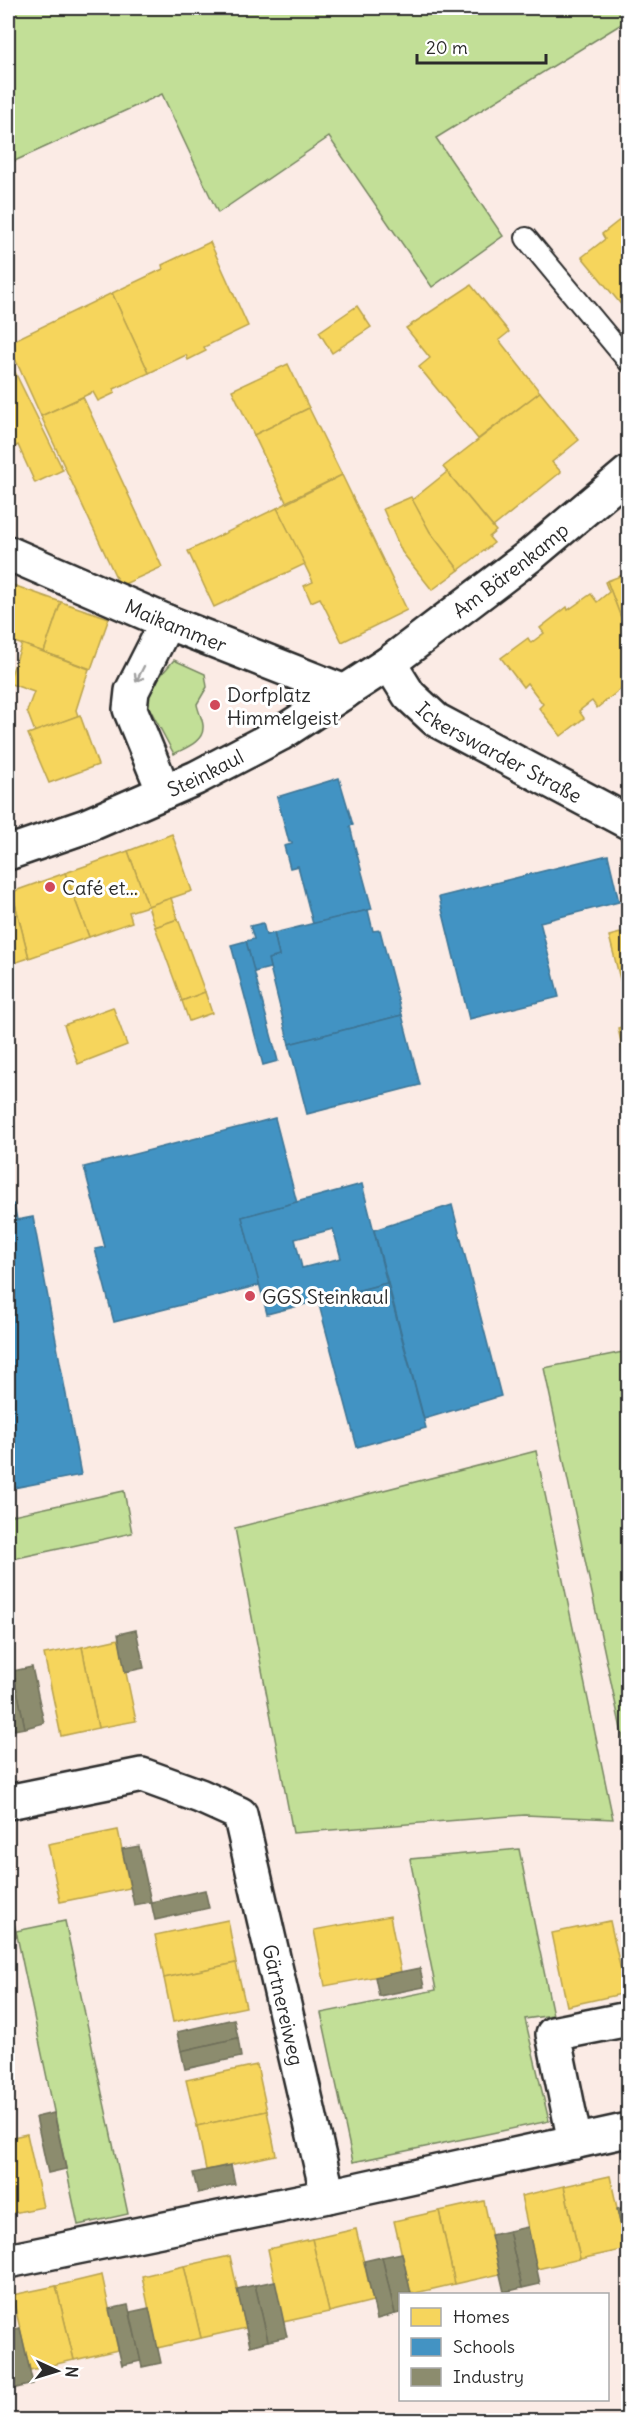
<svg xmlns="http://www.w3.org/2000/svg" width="636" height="2428" font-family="Delius,sans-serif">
<rect width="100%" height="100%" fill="#fbebe5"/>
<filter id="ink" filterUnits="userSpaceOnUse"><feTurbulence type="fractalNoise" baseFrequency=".0167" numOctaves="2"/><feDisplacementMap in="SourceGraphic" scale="12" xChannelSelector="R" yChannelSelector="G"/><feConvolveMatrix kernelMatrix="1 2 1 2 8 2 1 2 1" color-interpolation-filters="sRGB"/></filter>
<g filter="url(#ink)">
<g fill="#c2df97" stroke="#768561" stroke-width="1.5">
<path d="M8,8H628V20L436,138L503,236L432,287L329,137L218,213L162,94L8,164Z"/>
<path d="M174,660L205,674L207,687L197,704C198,712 204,721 203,728C203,742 185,748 174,754L143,696Z"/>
<path d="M628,1351V1762L544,1368Z"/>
<path d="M536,1451L613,1819L525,1815L293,1833L235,1528Z"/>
<path d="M124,1491L132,1533L8,1560V1516Z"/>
<path d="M519,1849L553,2015L525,2019L549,2121L353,2162L321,2013L436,1990L410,1859Z"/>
<path d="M65,1921L128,2214L78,2225L16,1931Z"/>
</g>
<g fill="#f6d55c" stroke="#b9a24d" stroke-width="1.5">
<path d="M626,215L628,218V313L582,257L605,239L602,234Z"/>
<path d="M210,242L248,326L204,347L206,351L188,360L186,355L149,373L112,293L163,269L162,265Z"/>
<path d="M471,285L509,332L499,340L540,392L478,439L419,367L430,358L406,328Z"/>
<path d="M112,293L149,373L114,389L115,393L98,401L93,392L41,416L8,343Z"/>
<path d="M357,306L371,327L332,353L319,332Z"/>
<path d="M10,362L63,470L35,483L18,445L8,451V364Z"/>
<path d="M288,364L309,408L254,435L232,390Z"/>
<path d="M540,392L579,440L552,462L561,472L493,527L443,467Z"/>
<path d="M83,397L162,567L120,586L41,416Z"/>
<path d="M309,408L342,475L286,502L254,435Z"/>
<path d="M447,472L496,531L489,537L494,543L459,570L430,532L412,500Z"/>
<path d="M342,475L407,610L342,642L320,598L311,602L304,586L313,582L277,508Z"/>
<path d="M411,497L430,532L459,570L432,590L402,552L383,509Z"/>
<path d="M277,508L305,564L214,607L188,551Z"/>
<path d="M628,573V636L607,581Z"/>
<path d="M607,581L628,636V677L623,681L627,684L597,708L592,701L579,711L584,718L561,736L539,708L543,704L527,683L523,687L501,658L528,638L531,643L544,633L540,628L567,607L568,610L591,594L597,602L609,592L605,582Z"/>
<path d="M13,585L61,602L44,652L8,640V600Z"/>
<path d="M61,602L109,618L91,669L44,652Z"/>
<path d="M22,644L89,669L76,710L78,716L35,732L27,711L34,692L8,683Z"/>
<path d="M80,715L98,765L49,783L28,734Z"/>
<path d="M172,834L192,891L148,906L128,851Z"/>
<path d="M128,851L148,906L129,912L132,922L89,937L65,873Z"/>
<path d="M65,873L89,937L29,958L12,892Z"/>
<path d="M12,892L29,958L8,965V894Z"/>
<path d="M171,898L178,919L155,927L148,906Z"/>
<path d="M178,919L205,992L182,1001L155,927Z"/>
<path d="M628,931V981L621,983L609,936Z"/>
<path d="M205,992L212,1013L189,1021L182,1001Z"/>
<path d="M113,1007L127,1045L78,1064L64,1025Z"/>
<path d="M628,1025V1066H626L618,1028Z"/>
<path d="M119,1639L136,1721L98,1728L82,1647Z"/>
<path d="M82,1647L98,1728L61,1736L44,1654Z"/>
<path d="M118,1830L130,1888L60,1902L48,1844Z"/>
<path d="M390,1916L401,1972L325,1986L314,1930Z"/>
<path d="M228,1920L236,1963L164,1978L155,1935Z"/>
<path d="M610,1921L626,1993L567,2006L552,1933Z"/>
<path d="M236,1963L246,2007L173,2022L164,1978Z"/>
<path d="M257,2065L267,2111L197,2126L186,2080Z"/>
<path d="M267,2111L276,2155L206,2170L197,2126Z"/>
<path d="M27,2134L43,2207L8,2214V2138Z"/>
<path d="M610,2176L626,2249L580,2259L564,2186Z"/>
<path d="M564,2186L580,2259L537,2269L521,2196Z"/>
<path d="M484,2201L500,2274L455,2284L439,2211Z"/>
<path d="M439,2211L455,2284L411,2294L394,2221Z"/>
<path d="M356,2229L373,2301L329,2312L312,2239Z"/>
<path d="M312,2239L329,2312L283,2322L268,2249Z"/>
<path d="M230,2256L246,2328L201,2338L184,2266Z"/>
<path d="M184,2266L201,2338L157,2348L142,2276Z"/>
<path d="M102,2275L118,2350L74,2360L56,2286Z"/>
<path d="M56,2286L74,2360L30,2370L12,2295Z"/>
</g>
<g fill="#4393c3" stroke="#3c7495" stroke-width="1.5" fill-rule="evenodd">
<path d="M339,778L353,825L350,826L355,847L372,909L313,924L298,866L290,868L284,846L292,844V842H289L277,797Z"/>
<path d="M608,855L619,902L540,922L559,997L469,1019L439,897Z"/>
<path d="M368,910L373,931L380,930L402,1015L289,1044L268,959L279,956L274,933Z"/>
<path d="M263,923L266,935L274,933L279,956L268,959L270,968L254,972L246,941L254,939L250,926Z"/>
<path d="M246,941L278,1061L263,1065L231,945Z"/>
<path d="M402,1015L420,1085L307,1114L289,1044Z"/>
<path d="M275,1118L297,1203L242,1217L260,1285L114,1322L95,1249L105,1247L84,1167Z"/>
<path d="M362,1184L387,1283L267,1314L242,1217ZM333,1229L341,1258L302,1268L295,1239Z"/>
<path d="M14,1204L17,1220L33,1217L81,1475L8,1489V1205Z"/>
<path d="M452,1205L501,1396L424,1419L374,1230Z"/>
<path d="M387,1283L426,1428L357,1447L318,1301Z"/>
</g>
<g fill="#8c8c6e" stroke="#6f6f5a" stroke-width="1.5">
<path d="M628,1002V1025L627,1026L623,1004Z"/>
<path d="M136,1630L144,1668L125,1672L118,1634Z"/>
<path d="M32,1667L44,1723L25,1728L13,1671Z"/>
<path d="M13,1671L25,1728L8,1731V1672Z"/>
<path d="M139,1846L151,1902L134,1905L122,1849Z"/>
<path d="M205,1890L209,1908L155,1920L151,1902Z"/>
<path d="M8,1893L17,1937L8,1939Z"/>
<path d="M420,1968L424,1987L379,1996L375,1977Z"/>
<path d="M234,2019L238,2038L181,2051L177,2032Z"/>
<path d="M238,2038L241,2057L185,2069L181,2051Z"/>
<path d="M54,2113L66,2169L48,2173L36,2117Z"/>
<path d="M231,2165L235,2184L198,2193L193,2173Z"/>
<path d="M628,2206V2260L617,2209Z"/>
<path d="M528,2227L540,2284L522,2288L509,2231Z"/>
<path d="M509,2231L522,2288L504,2292L491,2235Z"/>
<path d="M402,2253L411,2294H400V2313L395,2314L382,2257Z"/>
<path d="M382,2257L395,2314L377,2319L364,2261Z"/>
<path d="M275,2281L287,2337L268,2341L255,2285Z"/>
<path d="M255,2285L268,2341L250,2346L237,2289Z"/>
<path d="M128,2305L141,2361L122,2365L109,2309Z"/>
<path d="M149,2308L161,2363L142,2367L130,2312Z"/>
<path d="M20,2328L33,2384L12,2389L8,2371V2331Z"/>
<path d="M8,2371L13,2396L8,2397Z"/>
</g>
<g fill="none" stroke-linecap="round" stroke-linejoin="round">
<defs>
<path id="service" d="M526,238L628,361"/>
<g id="minor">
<path id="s1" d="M8,553L167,622L345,692"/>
<path id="s2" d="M389,663L532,554L628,473"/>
<path d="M164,792L130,709L132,691L167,622"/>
<path id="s3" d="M8,1802L142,1775L200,1796L240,1814L328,2196"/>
<path d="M575,2142L553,2034L628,2019"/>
<path d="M8,2261L328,2196L628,2130"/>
</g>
<g id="tertiary">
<path id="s4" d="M8,853L86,826L196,778L280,734L389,663L409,695L436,720L628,822"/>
</g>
</defs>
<use href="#service" stroke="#2b2b2b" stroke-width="24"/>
<use href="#minor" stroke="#2b2b2b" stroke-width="38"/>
<use href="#tertiary" stroke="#2b2b2b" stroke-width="38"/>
<use href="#service" stroke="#fff" stroke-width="20"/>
<use href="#minor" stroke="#fff" stroke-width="33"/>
<use href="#tertiary" stroke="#fff" stroke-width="33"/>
</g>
<defs><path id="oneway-shaft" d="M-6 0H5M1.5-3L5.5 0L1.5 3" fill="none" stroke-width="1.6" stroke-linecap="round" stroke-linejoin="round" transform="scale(1.5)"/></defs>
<use stroke="#a0a0a0" href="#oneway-shaft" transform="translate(140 674) rotate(117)"/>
</g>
<g fill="#d1495b" stroke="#fff" stroke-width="2">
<circle cx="215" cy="705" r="6"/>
<circle cx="50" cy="887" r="6"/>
<circle cx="250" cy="1296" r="6"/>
</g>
<g text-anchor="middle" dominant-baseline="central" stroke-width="6" stroke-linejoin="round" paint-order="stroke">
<g font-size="20" fill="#2b2b2b" stroke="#fff">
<text stroke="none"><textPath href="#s2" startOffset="153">Am Bärenkamp</textPath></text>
<text stroke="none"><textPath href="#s1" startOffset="183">Maikammer</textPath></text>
<text stroke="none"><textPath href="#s4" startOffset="573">Ickerswarder Straße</textPath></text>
<text stroke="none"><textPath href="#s4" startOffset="213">Steinkaul</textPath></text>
<text stroke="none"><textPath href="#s3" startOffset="438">Gärtnereiweg</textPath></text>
</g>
<g font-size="20" fill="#2b2b2b" stroke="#fff" text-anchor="start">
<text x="227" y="694">Dorfplatz<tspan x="227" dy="23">Himmelgeist</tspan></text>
<text x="62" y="887">Café et...</text>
<text x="262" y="1296">GGS Steinkaul</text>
</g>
</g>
<rect width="636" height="2428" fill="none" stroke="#fff" stroke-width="30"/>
<rect x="15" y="15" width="606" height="2398" fill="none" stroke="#2b2b2b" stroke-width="2" filter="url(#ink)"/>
<rect x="399" y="2293" width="210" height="108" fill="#ffffff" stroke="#aaaaaa" stroke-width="1.5"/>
<rect x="411" y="2308" width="30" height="18" fill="#f6d55c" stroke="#aaaaaa" stroke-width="1.5"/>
<text x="453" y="2323" font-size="18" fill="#2b2b2b">Homes</text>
<rect x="411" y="2338" width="30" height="18" fill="#4393c3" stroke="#aaaaaa" stroke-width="1.5"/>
<text x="453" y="2353" font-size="18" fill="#2b2b2b">Schools</text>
<rect x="411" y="2368" width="30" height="18" fill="#8c8c6e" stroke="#aaaaaa" stroke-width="1.5"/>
<text x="453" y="2383" font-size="18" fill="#2b2b2b">Industry</text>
<g transform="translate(57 2371) rotate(94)" stroke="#ffffff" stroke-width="4.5" paint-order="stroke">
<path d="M0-4.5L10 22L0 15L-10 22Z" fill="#2b2b2b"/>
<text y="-9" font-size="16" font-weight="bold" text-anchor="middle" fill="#2b2b2b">N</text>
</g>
<path d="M417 54v9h129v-9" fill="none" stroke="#2b2b2b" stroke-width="3"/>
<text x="426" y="54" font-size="18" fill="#2b2b2b" stroke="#ffffff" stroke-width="4.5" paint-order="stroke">20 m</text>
</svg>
